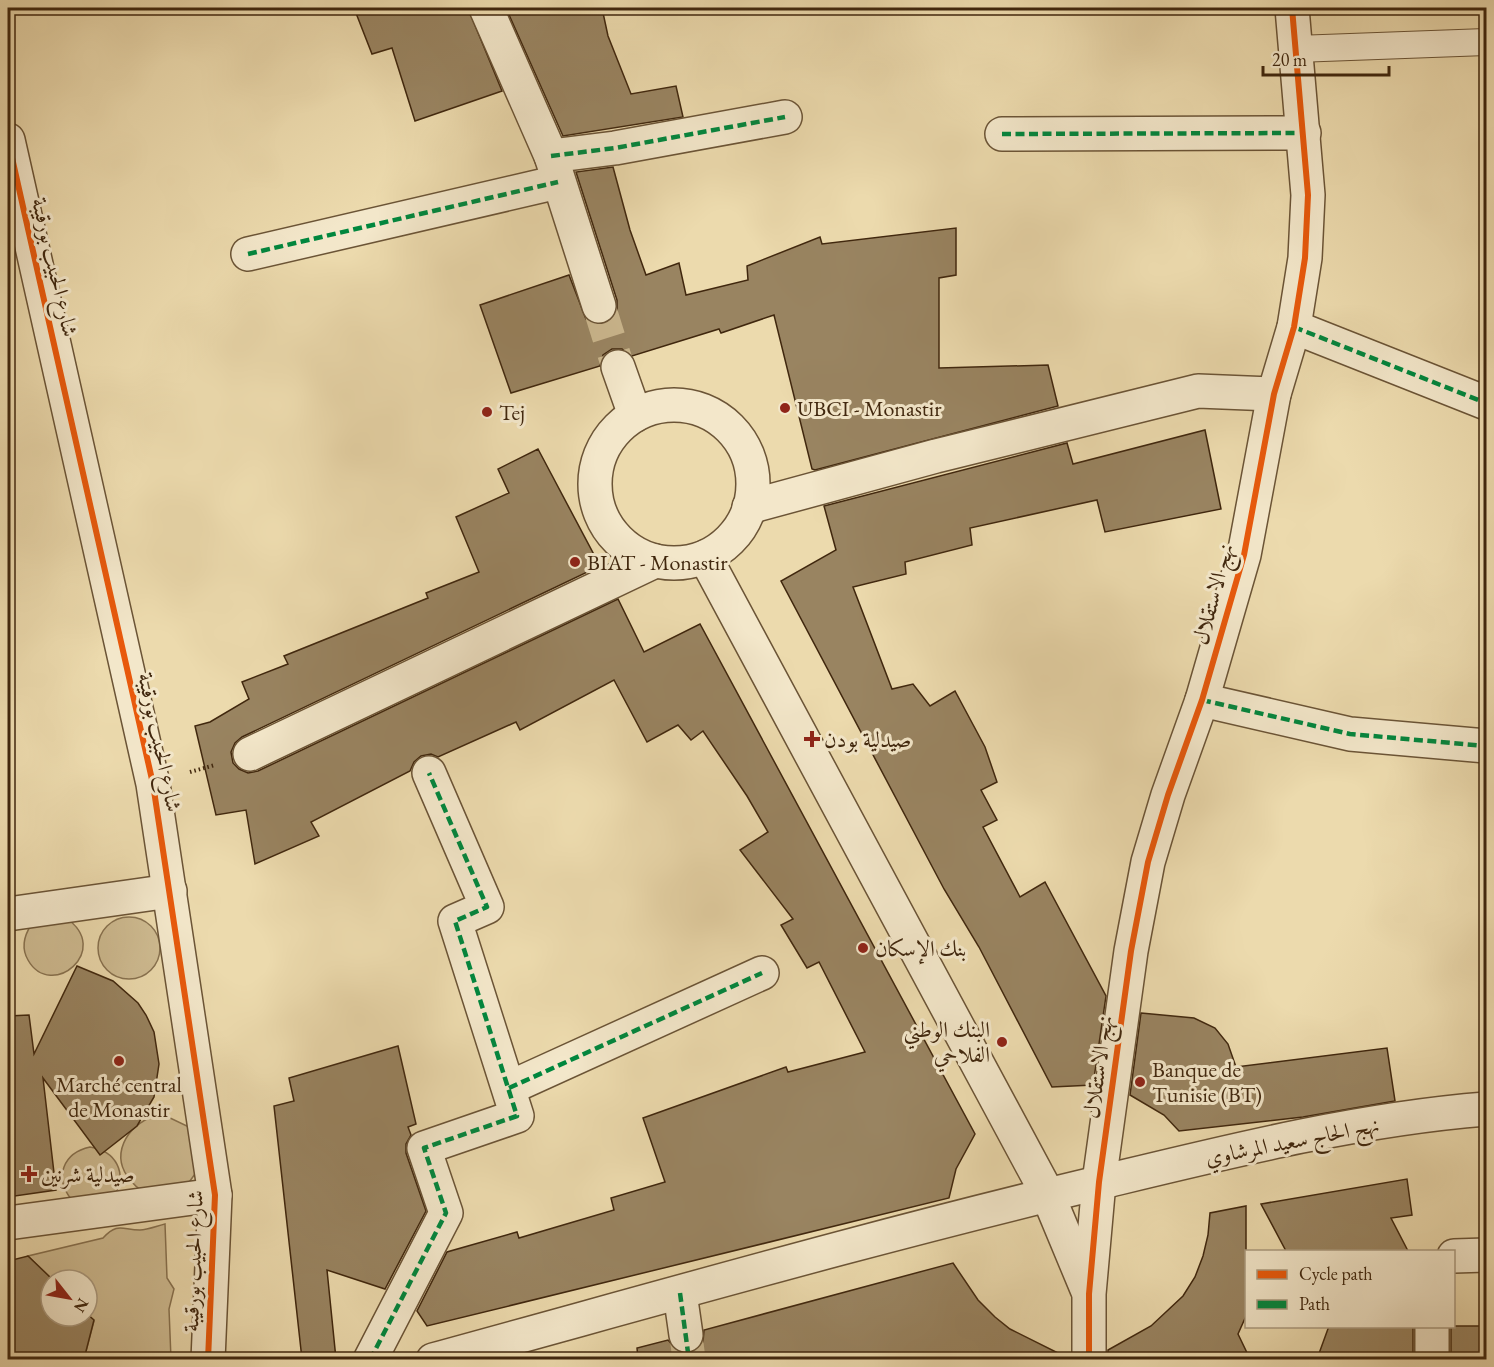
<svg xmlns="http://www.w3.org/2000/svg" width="1494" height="1367" font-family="'EB Garamond',Amiri,serif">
<rect width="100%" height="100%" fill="#ecdaad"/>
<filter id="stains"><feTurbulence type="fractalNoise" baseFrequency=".00333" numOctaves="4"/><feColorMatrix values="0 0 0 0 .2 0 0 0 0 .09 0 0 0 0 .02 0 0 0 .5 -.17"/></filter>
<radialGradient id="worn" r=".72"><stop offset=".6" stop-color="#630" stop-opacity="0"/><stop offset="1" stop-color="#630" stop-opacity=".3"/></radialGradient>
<g fill="#cfbc92" stroke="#887250" stroke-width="1.5">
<circle cx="129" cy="948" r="31"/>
<path d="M66,918C113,950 51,1001 28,960C21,948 24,936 31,925Z"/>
<path d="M154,1116H166L189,1127L195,1174L187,1185C176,1187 162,1193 151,1193C143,1193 136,1187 131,1181C109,1156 126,1126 154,1116Z"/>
<path d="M90,1147C116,1151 128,1173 114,1196L71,1199C54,1177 63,1153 90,1147Z"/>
<path d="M165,1224L167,1278L174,1289L169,1309L171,1359H84L94,1321L87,1314V1280H53L28,1256L103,1238C118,1222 122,1230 140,1230C147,1230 157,1226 165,1224Z"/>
</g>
<g fill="#998461" stroke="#40270e" stroke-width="1.5">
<path d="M354,8H468L502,91L415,121L392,48L372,54Z"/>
<path d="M506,8H602L608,36L631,94L676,86L683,117L563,136Z"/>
<path d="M613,167L630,230L646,275L679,263L686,295L748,280L747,266L820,237L822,244L956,228V275L939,278V368L1048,365L1058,406L815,470L812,469L774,315L721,333L719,329L632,356L622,349H612L603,355L600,366L511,393L480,305L569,275L586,319L596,324H605L612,319L617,311V300L576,172Z"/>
<path d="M1205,430L1221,509L1105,532L1097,500L970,528L972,545L905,562L906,574L853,587L892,689L913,684L930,706L955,691L985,747L997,782L981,790L997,820L983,827L1020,897L1045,882L1106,996L1093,1085L1052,1087L979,947L944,889L781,581L836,550L824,506L1067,443L1073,464Z"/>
<path d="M538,449L600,566L242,737L235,743L231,752L233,763L239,769L248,773L258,771L618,599L644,652L700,624L975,1134L956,1169L949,1198L427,1326L417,1311L447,1252L517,1232L519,1238L614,1210L611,1198L665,1182L643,1118L786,1067L788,1072L865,1052L819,962L807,968L781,925L793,919L740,850L768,832L747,796L703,731L691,740L678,725L647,742L614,680L520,730L516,722L438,757L431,754L421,756L414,762L410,771L311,822L319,836L255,864L246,810L216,815L195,726L210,722L249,699L242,682L288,664L284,656L428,598L426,593L479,572L456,517L509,493L498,469Z"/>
<path d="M77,966L113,981L138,1003L146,1015L154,1032L159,1064L154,1097L137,1126L100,1155L43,1078L56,1190L8,1197V1016L29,1015L34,1054Z"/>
<path d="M1141,1013L1194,1018L1215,1028L1228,1044L1236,1067L1387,1048L1395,1101L1303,1117L1179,1131L1164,1115L1130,1095Z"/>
<path d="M398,1046L416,1124L408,1127L411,1135L406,1144V1153L426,1211L385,1289L327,1270L336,1359H302L274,1106L294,1101L289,1078Z"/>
<path d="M1407,1179L1412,1215L1391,1218L1408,1251H1286L1261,1204Z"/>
<path d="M1246,1206V1316L1238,1334L1250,1359H1108V1350L1151,1326L1183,1296L1195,1277L1203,1256L1208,1235L1210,1213Z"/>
<path d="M28,1256L53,1280L51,1316H87V1314L94,1320L84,1359H8V1261Z"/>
<path d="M953,1263L978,1300L995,1317L1010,1329L1070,1359H638L637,1348L668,1340L679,1352L689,1353L698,1349L703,1342L704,1330Z"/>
<path d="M1329,1326H1413V1359H1317Z"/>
<rect x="1451" y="1326" width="35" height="33"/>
</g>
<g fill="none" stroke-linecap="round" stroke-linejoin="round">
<path stroke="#cab68d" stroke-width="33" stroke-dasharray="33 16" stroke-linecap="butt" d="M686,1335L689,1360"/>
<path stroke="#cab68d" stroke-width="33" stroke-dasharray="33 16" stroke-linecap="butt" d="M599,306L618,367"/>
<defs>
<path id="service" d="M1296,49L1486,42"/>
<g id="pedestrian">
<path d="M1002,134L1304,133"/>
<path d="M248,254L558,182"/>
<path d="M1294,327L1486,403"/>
<path d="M1202,700L1350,734L1486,746"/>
<path d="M509,1088L762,973"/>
<path d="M680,1293L686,1335"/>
<path d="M370,1360L446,1213L424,1148L517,1116L455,921L487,907L429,773"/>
</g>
<g id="minor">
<path d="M486,8L551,156L599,306"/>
<path d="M551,156L615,148L785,117"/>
<path d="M618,367L635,415"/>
<circle cx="674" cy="484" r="79"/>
<path d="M749,507L936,456L1198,391L1274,394"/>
<path d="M705,557L1047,1193L1087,1289"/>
<path d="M250,754L655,561"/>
<path d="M8,914L170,891"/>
<path d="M8,1223L215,1195"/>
<path d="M1454,1256L1486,1255"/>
<path d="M1432,1326V1360"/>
<path d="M433,1360C656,1299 878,1235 1102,1182C1226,1152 1358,1119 1486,1109"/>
<path d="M1089,1360V1294L1099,1182L1131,951L1148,862L1168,795L1202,700L1244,555L1274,394L1294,327L1305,258L1308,195L1292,8"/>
</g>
<path id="tertiary" d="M8,140L153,784L215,1195L208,1360"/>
</defs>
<use href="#service" stroke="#6b5436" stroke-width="28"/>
<use href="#pedestrian" stroke="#6b5436" stroke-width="36"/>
<use href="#minor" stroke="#6b5436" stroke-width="36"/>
<use href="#tertiary" stroke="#6b5436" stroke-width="36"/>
<path stroke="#40270e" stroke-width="4" stroke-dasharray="1.5 3" stroke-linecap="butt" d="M190,772L215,765"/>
<use href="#service" stroke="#f3e7ca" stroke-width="26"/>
<use href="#pedestrian" stroke="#f3e7ca" stroke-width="33"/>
<use href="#minor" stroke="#f3e7ca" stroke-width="33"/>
<use href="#tertiary" stroke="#f3e7ca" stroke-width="33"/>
<g stroke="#00873e" stroke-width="4.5" stroke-dasharray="9 4.5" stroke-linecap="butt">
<path d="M1002,134L1304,133"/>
<path d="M551,156L615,148L785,117"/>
<path d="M248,254L558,182"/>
<path d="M1294,327L1486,403"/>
<path d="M1202,700L1350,734L1486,746"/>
<path d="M509,1088L762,973"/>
<path d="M680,1293L689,1360"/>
<path d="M370,1360L446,1213L424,1148L517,1116L455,921L487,907L429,773"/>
</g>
<defs>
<g id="cycleway">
<path d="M8,140L153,784L215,1195L208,1360"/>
<path d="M1089,1360V1294L1099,1182L1131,951L1148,862L1168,795L1202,700L1244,555L1274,394L1294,327L1305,258L1308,195L1292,8"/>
</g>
</defs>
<use href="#cycleway" stroke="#f3e7ca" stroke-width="10"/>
<use href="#cycleway" stroke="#e8590c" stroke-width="6"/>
</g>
<g fill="#8f2418" stroke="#f3e7ca" stroke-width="2">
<circle cx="785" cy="408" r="6"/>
<circle cx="487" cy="412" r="6"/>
<circle cx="575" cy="562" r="6"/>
<path d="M809 730h6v6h6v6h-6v6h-6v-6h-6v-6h6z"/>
<circle cx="863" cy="948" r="6"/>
<circle cx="1002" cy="1042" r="6"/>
<circle cx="119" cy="1061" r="6"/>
<circle cx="1140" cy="1082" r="6"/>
<path d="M26 1165h6v6h6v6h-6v6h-6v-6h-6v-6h6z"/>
</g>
<g text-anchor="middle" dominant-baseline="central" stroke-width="6" stroke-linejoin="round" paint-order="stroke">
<g font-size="22" fill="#40270e" stroke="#f3e7ca">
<text transform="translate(55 267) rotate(77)">شارع الحبيب بورقيبة</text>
<text transform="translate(1213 594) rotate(-75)">نهج الاستقلال</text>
<text transform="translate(160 742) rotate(78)">شارع الحبيب بورقيبة</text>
<text transform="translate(1098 1067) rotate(-82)">نهج الاستقلال</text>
<text transform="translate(1292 1141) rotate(-11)">نهج الحاج سعيد المرشاوي</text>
<text transform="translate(193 1261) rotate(-88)">شارع الحبيب بورقيبة</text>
</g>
<g font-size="22" fill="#40270e" stroke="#f3e7ca" text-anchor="start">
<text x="797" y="408">UBCI - Monastir</text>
<text x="499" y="412">Tej</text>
<text x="587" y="562">BIAT - Monastir</text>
<text x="824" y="739">صيدلية بودن</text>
<text x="875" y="948">بنك الإسكان</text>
<text x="990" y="1029" text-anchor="end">البنك الوطني<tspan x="990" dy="25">الفلاحي</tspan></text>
<text x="1152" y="1069">Banque de<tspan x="1152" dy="25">Tunisie (BT)</tspan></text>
<text x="119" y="1084" text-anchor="middle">Marché central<tspan x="119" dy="25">de Monastir</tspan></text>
<text x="41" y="1174">صيدلية شرنين</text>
</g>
</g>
<rect width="1494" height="1367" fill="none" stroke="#ecdaad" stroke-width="30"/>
<rect x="9" y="9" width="1476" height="1349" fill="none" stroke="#40270e" stroke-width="3"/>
<rect x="15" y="15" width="1464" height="1337" fill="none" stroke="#40270e" stroke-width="1.5"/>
<rect x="1245" y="1250" width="210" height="78" fill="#f3e7ca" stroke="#ab9a7f" stroke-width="1.5"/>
<rect x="1257" y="1270" width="30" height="9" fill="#e8590c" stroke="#ab9a7f" stroke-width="1.5"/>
<text x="1299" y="1280" font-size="18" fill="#40270e">Cycle path</text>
<rect x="1257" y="1300" width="30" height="9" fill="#00873e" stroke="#ab9a7f" stroke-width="1.5"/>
<text x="1299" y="1310" font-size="18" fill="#40270e">Path</text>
<g transform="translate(69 1298) rotate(121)"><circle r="28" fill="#f3e7ca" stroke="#ab9a7f" stroke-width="1.5"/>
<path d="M0-4.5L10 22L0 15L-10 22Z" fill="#8f2418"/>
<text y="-9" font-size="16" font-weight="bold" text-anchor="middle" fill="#40270e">N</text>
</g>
<path d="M1263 66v9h126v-9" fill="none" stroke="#40270e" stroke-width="3"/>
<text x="1272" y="66" font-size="18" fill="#40270e" stroke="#f3e7ca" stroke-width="4.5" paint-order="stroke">20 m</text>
<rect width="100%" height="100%" filter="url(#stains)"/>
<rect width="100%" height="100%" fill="url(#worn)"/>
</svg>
